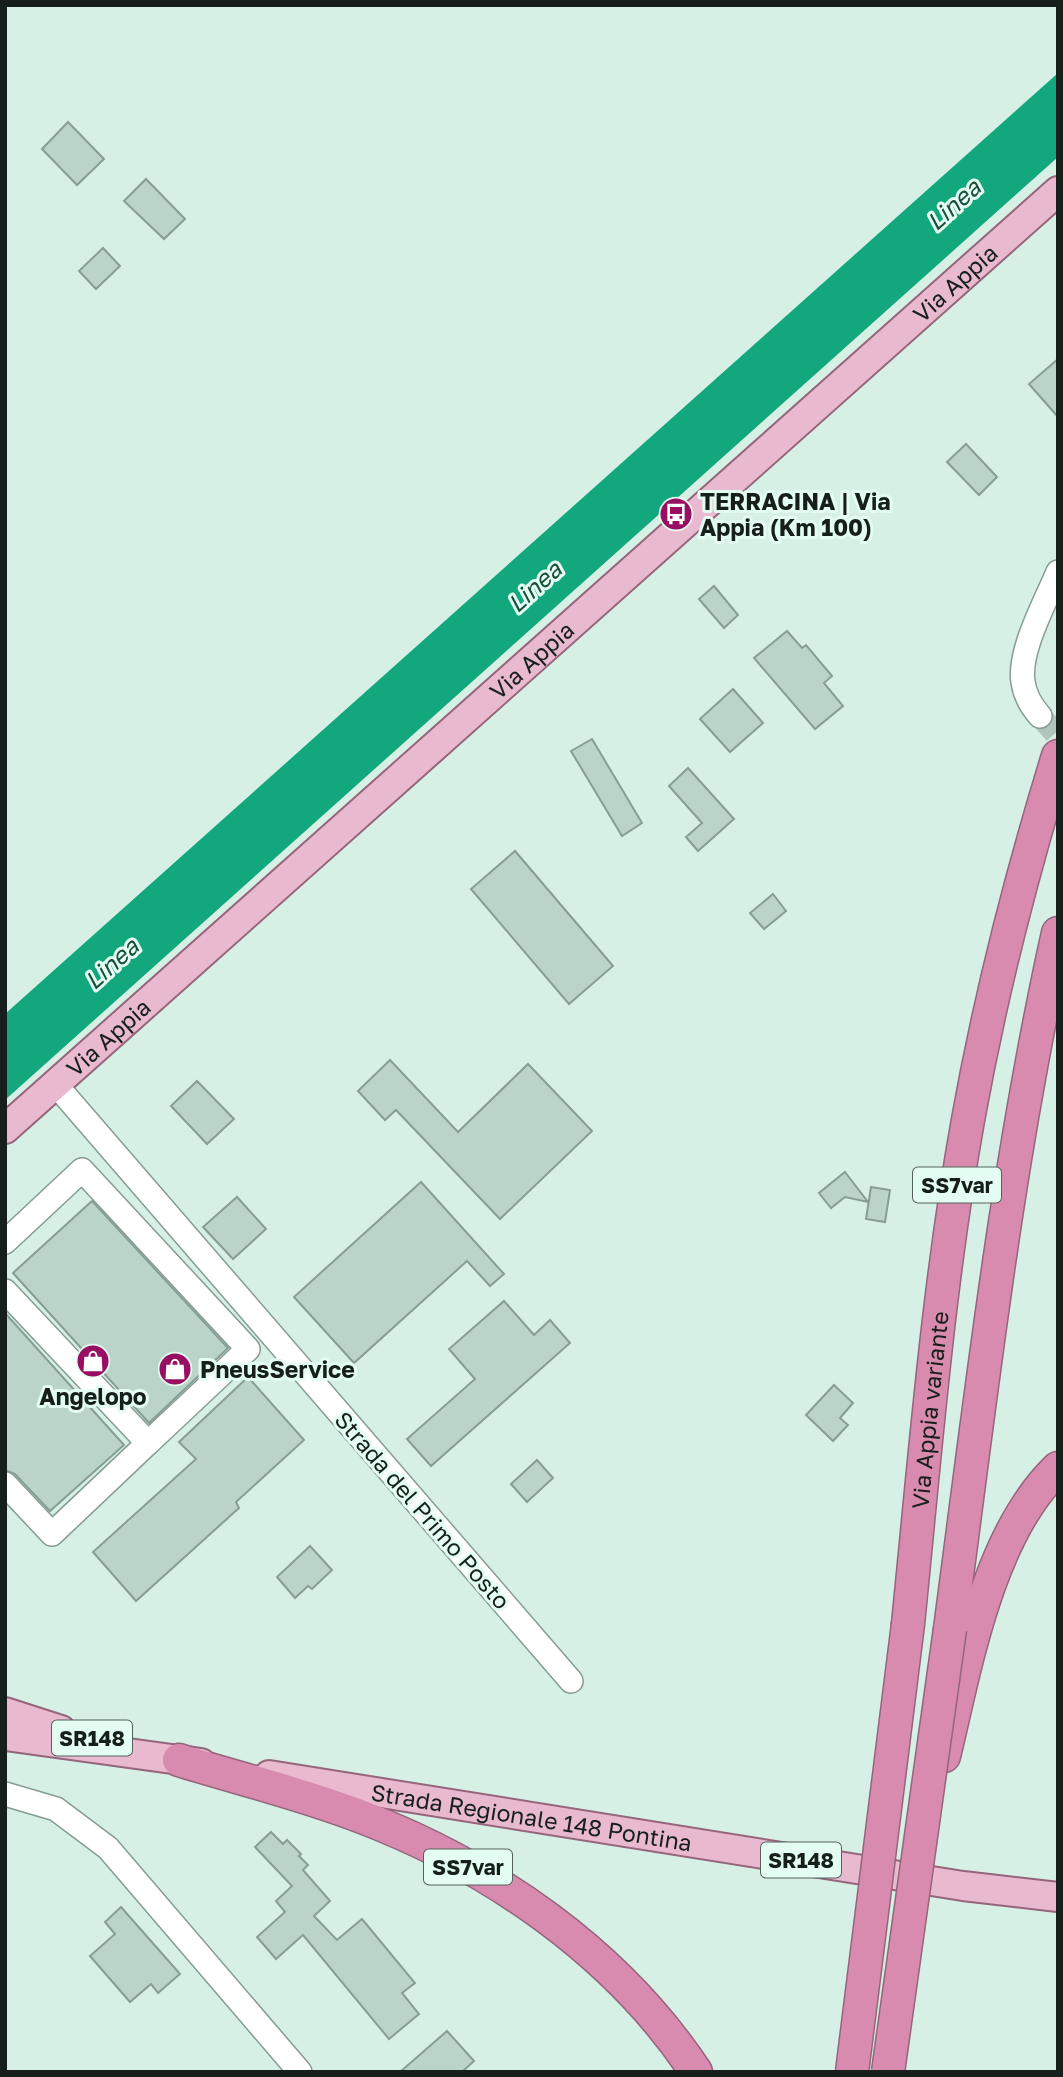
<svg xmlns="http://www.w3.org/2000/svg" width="1063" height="2077" font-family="'Golos Text',sans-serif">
<rect width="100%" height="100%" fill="#d7f0e5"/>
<path fill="#12a77d" d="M1058,73V157L5,1100V1014Z"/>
<g fill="#bbd4c9" stroke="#879e94" stroke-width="2">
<path d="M68,122L104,159L77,185L42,149Z"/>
<path d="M146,179L185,219L164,239L124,201Z"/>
<path d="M103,248L120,266L96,289L79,271Z"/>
<path d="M1058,359V417L1029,384Z"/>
<path d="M966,444L997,477L979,495L947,462Z"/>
<path d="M714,586L738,615L724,628L699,599Z"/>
<path d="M787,631L802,648L806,645L832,676L824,683L843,706L815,729L754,658Z"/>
<path d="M733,689L763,723L730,752L700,719Z"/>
<path d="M592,739L642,823L622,836L571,751Z"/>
<path d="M688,768L734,819L698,851L686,837L702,823L669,786Z"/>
<path d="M515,851L613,966L569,1004L471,889Z"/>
<path d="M773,894L786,911L764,929L750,913Z"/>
<path d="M390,1060L458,1132L528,1064L592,1131L500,1219L396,1110L385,1120L358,1091Z"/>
<path d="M197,1081L234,1119L207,1144L171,1106Z"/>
<path d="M845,1172L868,1202L845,1197L831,1208L819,1193Z"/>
<path d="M421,1182L504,1274L490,1286L467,1261L354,1363L294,1297Z"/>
<path d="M871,1187L890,1190L885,1222L866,1219Z"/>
<path d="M237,1197L266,1229L233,1259L203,1227Z"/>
<path d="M92,1201L228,1348L149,1423L13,1273Z"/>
<path d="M504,1301L534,1335L550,1320L570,1343L431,1466L407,1439L475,1379L449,1349Z"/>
<path d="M5,1313L124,1445L50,1511L15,1474L5,1470Z"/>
<path d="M248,1377L304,1440L236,1502L239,1508L136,1601L93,1552L196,1459L179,1442Z"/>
<path d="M834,1385L853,1403L840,1418L848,1425L833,1441L806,1415Z"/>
<path d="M537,1460L553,1478L527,1502L511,1484Z"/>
<path d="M310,1546L332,1570L312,1589L308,1586L295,1598L277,1577Z"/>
<path d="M271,1832L283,1844L287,1840L301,1854L299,1856L308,1865L303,1870L330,1901L314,1916L337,1940L362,1919L415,1983L402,1993L419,2014L389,2039L303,1935L276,1959L257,1937L285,1912L276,1901L292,1886L255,1847Z"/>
<path d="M121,1907L180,1974L158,1993L151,1984L130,2002L90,1956L115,1934L105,1922Z"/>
<path d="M447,2031L474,2061L462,2072H400Z"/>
</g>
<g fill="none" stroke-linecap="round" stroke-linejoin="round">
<path stroke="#b0c6bd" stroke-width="23" stroke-dasharray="23 11" stroke-linecap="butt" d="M1040,716L1058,736"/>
<defs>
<g id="minor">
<path d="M1040,716C1031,706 1025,696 1023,682C1018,651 1046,601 1058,572"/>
<path d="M56,1085L571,1681"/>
<path d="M5,1242L82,1170L248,1349L148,1443L5,1291"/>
<path d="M5,1484L52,1534L148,1443"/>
<path d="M5,1794L56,1809L108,1848L300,2072"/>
</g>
<g id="major">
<path id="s1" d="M5,1129L1058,191"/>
<path d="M5,1712L61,1730"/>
<path d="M5,1736L201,1763"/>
<path id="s2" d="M269,1775L963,1886L1058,1897"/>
</g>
<g id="highway">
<path id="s3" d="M908,1624C925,1456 938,1287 968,1120C990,997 1021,876 1058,756"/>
<path d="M950,1629C981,1396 1007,1163 1058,933"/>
<path d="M944,1756C966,1665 988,1535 1058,1468"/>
<path d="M179,1760C240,1779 303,1794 362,1817C493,1867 618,1954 696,2072"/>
</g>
</defs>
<use href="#minor" stroke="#859c92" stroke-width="26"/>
<use href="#major" stroke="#94657b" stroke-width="32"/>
<use href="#highway" stroke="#94657b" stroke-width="35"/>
<use href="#minor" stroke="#fff" stroke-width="23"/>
<use href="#major" stroke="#e8b9cf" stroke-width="28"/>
<use href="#highway" stroke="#d88aaf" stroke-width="32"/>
<defs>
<g id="highway-bridge">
<path d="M852,2072L908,1624"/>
<path d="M888,2072L950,1629"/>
</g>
</defs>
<use href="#highway-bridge" stroke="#94657b" stroke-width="35" stroke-linecap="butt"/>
<use href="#highway-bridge" stroke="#d88aaf" stroke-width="32"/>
</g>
<defs>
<symbol id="bus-disc" viewBox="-11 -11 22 22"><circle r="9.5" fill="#980e63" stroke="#e4fdf2"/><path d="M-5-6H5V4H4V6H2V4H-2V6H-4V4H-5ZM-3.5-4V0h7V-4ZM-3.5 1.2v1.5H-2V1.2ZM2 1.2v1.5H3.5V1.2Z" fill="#fff"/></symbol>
<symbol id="shop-disc" viewBox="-11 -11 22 22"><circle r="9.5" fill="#980e63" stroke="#e4fdf2"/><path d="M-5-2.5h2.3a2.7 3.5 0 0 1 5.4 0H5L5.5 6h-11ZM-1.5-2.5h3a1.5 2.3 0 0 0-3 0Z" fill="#fff"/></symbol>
</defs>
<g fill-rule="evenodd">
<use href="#bus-disc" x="657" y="495" width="38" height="38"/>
<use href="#shop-disc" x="74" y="1342" width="38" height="38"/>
<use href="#shop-disc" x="156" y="1350" width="38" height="38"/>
</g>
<g text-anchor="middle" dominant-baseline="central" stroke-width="6" stroke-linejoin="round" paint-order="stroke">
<g fill="#e4fdf2" stroke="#54625c" stroke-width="2">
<rect x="913" y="1167.5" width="88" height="35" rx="5"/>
<rect x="52" y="1720.5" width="80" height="35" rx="5"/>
<rect x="761" y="1842.5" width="80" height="35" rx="5"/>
<rect x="424" y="1849.5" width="88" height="35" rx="5"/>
</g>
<g font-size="21" font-weight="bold" fill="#161f1b">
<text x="957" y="1185">SS7var</text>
<text x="92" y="1738">SR148</text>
<text x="801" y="1860">SR148</text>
<text x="468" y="1867">SS7var</text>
</g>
<g font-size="23" fill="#161f1b" stroke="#e4fdf2">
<text stroke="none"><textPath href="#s1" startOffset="1272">Via Appia</textPath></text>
<text stroke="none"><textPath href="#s1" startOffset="705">Via Appia</textPath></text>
<text stroke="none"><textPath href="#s1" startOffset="138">Via Appia</textPath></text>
<text stroke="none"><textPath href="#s3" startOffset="215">Via Appia variante</textPath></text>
<text transform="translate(423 1510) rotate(49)">Strada del Primo Posto</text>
<text stroke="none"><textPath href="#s2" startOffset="266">Strada Regionale 148 Pontina</textPath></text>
</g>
<g font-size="23" font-weight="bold" fill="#161f1b" stroke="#e4fdf2" text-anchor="start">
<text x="700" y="501">TERRACINA | Via<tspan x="700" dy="26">Appia (Km 100)</tspan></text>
<text x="200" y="1369">PneusService</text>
<text x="93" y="1396" text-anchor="middle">Angelopo</text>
</g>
<g font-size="24" font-style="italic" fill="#1b4f3d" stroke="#e4fdf2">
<text transform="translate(953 204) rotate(-42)">Linea</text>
<text transform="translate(534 586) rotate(-42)">Linea</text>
<text transform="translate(111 963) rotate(-42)">Linea</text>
</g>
</g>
<rect width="1063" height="2077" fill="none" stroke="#161f1b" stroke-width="14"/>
</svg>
